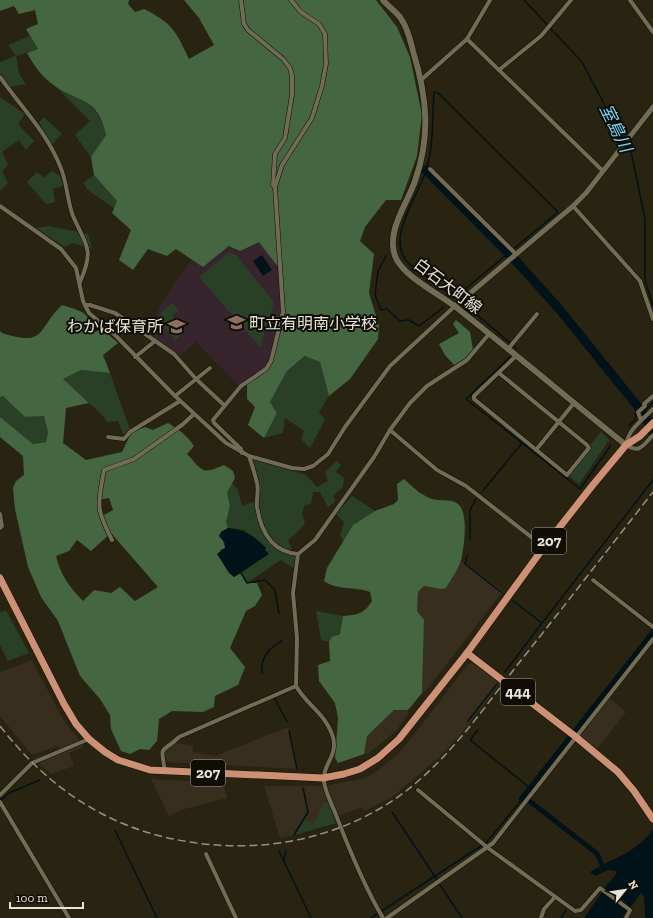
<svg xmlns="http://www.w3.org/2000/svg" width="653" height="918" font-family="'Zilla Slab','Noto Sans JP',serif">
<rect width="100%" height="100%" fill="#292411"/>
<g fill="#372e1e">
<path d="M461,561L503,591L425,692L422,693L424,621L417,611L418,592L424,586L441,589L446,588Z"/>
<path d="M32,660L61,716L84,747L69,753L74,766L51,774L33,758L59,750L58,746L32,755L0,716V672Z"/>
<path d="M474,663L500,683L461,734L437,759L392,797L364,811L362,807L339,816L326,786L365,778L376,772L399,753L413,736L468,664Z"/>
<path d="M609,698L626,712L597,749L580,735Z"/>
<path d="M394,710H408V714L396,731L369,753L364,754L367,736Z"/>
<path d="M285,728L289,729L298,769L164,762L163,750L176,743L193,746V752L215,756Z"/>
<path d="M151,779L223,783L227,798L181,810L169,816Z"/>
<path d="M264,786H323L329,803L323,804L314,824L304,820L295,835L280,838Z"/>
</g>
<path fill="#37252e" d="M259,241L278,267L281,312L269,360L265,367L238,385L196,342L180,356L154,340L156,319L159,309L179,276L192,260L203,267L230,246L240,251Z"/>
<g fill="#294027">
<path d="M30,36L38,49L16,56L19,74L26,84L10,87L0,74V62L16,56L8,45Z"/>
<path d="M55,86C82,99 98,103 106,135L91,157L75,135L90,121Z"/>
<path d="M0,97L25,114L18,124L34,141L26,150L19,140L2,152L8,165L2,171L8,183L0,191Z"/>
<path d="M44,117L62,134L52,145L39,122Z"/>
<path d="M52,171L60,176L63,186L53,189L55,202L46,204L27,182L37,172L44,178Z"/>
<path d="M94,175L117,201L114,208L89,191L83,183Z"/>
<path d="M49,226L88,234L92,249L72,243L65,247L36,228Z"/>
<path d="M229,252L237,256L274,302L260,347L199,277Z"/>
<path d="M172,303L179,310L172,316L185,331L175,340L159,321L161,313Z"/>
<path d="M306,356L320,362L329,396L319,412L325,420L310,448L301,439L304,431L285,418L283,433L264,438L277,413L270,402L287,371Z"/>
<path d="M81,370L110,373L131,433L123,434L118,421L107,422L102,415L63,379Z"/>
<path d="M3,395L25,417L44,416L48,432L46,442L33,444L0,417V397Z"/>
<path d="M601,432L609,440L579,484L569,476L592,447L590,445Z"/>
<path d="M253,459L306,475L317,487L328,481L325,472L336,461L341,465L336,472L344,478L343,487L333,496L336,501L328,507L320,492H313L311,504L305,505L302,513L305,523L300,530L288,540L295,558L293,568L281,560L247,583L241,573L268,554L244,530L228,528L226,522L230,506L227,493L232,483L238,490L242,506L258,500L260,485Z"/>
<path d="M352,496L375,511L353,525L344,541L340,536L344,522L336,514Z"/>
<path d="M6,610L29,653L8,661L0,645V612Z"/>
<path d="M316,611L343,616L340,634L332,637L329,642L321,640Z"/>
<path d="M323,803H329L336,823L295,835L304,820L314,824Z"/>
</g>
<g fill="#446742" fill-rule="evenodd">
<path d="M0,0H129L128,4L135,12L144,9C172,23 176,31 189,59L214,45L199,18L184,0H376L397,27L410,57L422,115L417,156L401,200H386L365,227L360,241L374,254L369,293L379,326L378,339L350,379L329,396L320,362L305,356L287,371L270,402L277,413L264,438L248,425L255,407L247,399V384L265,367L269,360L281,312L278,267L259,242L240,251L229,246L203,267L176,249L167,256L148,249L133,270L119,260L131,230L112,213L117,201L94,175L91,157L106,135C97,96 81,104 55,86C43,78 34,66 27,53L38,49L26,29L38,24L35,10L19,14L14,6L0,11Z"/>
<path d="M62,305C70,308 84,310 88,318C90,324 89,327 95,332L102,329L118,343L103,355L110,373L81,370L63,379L89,403L66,408L63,443L86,460L122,452L131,433L145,427L153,430L168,423C178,429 188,436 194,446L187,454C203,471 201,475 224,465L233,471L235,478L227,493L230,506L226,522L228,528L221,532L225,548L220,550L234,577L241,573L247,583H257L262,595L255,606L246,611L230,648L245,667L238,685L215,696L214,707L203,712L172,711L159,719L157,741L149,750L140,749L130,754L121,751L111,729L110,715L100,699L80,676L58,621L41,597L28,567L15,509L13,488L16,481L24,475L23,456L0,437V417L33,444L46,442L48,432L44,416L25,417L3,396L0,397V331L2,333C47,347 36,330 62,305ZM109,498L113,510L102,516L97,500ZM111,533L158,587L135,601L120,587L111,593L94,590L83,601C70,588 60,574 56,556L69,551L77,540L91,551Z"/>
<path d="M456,320L470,332L473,350L464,359L454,365L445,355L439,344L459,333L453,324Z"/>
<path d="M404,479C414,488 423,498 438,500C445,501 452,499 458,504C469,512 464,548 461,560C458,570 451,579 446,588L441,589L424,586L418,592L417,611L424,620L422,693L408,710H394L367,736L364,754L338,763L335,758L338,718L335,703L319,681L318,665L330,661L329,642L332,637L340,634L343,616C357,615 364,614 372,601L370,592C355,586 338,591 324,581L327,568L353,525L375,511L394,504L398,500L397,484Z"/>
</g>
<g fill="#011218">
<path d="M262,255L272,270L263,276L253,261Z"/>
<path d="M228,528C246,530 253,535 266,548L265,550L269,554L234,577L229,573L217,554L225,548V543L219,536L221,532Z"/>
<path d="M653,628V636L527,796L599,852L604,864C623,855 641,847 653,829V918H645L644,896L641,893L622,918H584L607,885L616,874V871L608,870L595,876L590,872L600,866L595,855L524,800L522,802L518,799Z"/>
</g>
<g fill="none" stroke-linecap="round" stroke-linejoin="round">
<g stroke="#011218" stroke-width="1.5">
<path d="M524,0L582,62L623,140L629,147L632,156L645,219V280L653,306"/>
<path d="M434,92L438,93L558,212L458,295C444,293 434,283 424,275C418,270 409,266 405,259C388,235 418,196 426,171C434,146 432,118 434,92Z"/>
<path d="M386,256L378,271L375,295L381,310L387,309L400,321L409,320L419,326L444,307"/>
<path d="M468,307L517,349"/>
<path d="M643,413L653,402"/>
<path d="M629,426L635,420L636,412L639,408"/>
<path d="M522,443L580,489L611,445"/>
<path d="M482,492L522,443L466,399L510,357"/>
<path d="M470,539V510L476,499"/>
<path d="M467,556L465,564L501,592"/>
<path d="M241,573L247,583L265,580L275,590L279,614"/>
<path d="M542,623L653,480"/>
<path d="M505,672L542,623L512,600"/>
<path d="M262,673C260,658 269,648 282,641"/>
<path d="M274,697L287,722"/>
<path d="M468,721L497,684"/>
<path d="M478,730L470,740L529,787"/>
<path d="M289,731L297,769"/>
<path d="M0,801L9,793L40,780"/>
<path d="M392,812L438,881"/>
<path d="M115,830L157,918"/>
<path d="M294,835L308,812L303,788"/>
<path d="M279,851L311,918"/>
<path d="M284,860L286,850"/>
<path d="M440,885L462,918"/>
<path d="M371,918L487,842L522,799"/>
<path d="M561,918L566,910"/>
</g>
<path stroke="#011218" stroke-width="9" d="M426,170L517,262L560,310L643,413L653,432"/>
<defs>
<g id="minor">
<path d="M241,0L244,24L248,30L283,59L290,68L292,76V95L285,138L275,154L273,185L275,187L283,312L271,361L266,369L241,386L213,420L214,423L241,449L242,453"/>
<path d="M490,0L467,39L603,171"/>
<path d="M630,0L653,32"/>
<path d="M499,70L541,36L571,0"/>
<path d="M0,77C21,107 46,131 60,166C67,181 67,200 73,216C86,246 95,248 80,282"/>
<path d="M421,80L467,39"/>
<path d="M430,169L516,254"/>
<path d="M275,187L282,165L312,118L322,86L326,64L325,34L319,24L301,12L291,0"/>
<path d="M0,206L61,249L76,268L83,301L89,313L116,336L175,396L226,443L249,456L292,468L304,469L313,466L328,454L345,427L390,366L455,306"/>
<path d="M573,206L640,281L653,319"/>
<path d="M85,305H90L115,313L174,354L196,379L224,405"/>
<path d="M508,349L537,314"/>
<path d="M135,357L154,342"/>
<path d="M499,373L587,445L589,448L567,475L474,399V396L516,356"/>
<path d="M175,396L210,368"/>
<path d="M653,409C642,420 628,430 626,445C641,454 643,445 653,435"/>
<path d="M641,420L638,412L645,406L644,404L653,396"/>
<path d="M390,430L437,470L466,486L544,547"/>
<path d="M108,437L124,439L130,432L180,401"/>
<path d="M536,450L574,403"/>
<path d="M249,456C252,465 255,474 257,483C259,491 256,499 257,507C261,532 272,552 298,554"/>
<path d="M0,514L2,526L0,528"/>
<path d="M112,540C95,507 98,505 104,470L134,459L182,425L194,414"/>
<path d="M593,580L653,627"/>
<path d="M165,771C160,742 161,755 179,737L296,686"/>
<path d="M418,790L488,848L575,911L581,910L600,888L630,910L626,918"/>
<path d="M0,795L32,763L89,739"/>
<path d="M0,802L69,918"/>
<path d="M206,854L236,918"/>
<path d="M383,918C364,886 349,849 336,815C332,804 325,792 324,781C322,764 340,755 332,734C325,714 306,704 296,686L297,638L293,593L298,554L315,540L374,457L390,430L410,403L427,386L467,360L489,334"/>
<path d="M387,918L493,843L653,639"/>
<path d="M541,918L544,909L555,897"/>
</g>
<path id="tertiary" d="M455,306L573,206L586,193L653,107"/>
<path id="secondary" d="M383,0C388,6 395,11 400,17C407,27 410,39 413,51C427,97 431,135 415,181C407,204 386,231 395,256C402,276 440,294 457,308C514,353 570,400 626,445"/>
<g id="trunk">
<path d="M0,578L64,704L76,724L89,739L105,752L118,760L150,770L323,778L344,774L360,769L378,758L399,739L467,653L544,547L592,486L626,445L640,436L653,423"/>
<path d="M467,653L576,737L618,772L634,791L653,819"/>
</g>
</defs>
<use href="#minor" stroke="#120d00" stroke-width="5"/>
<use href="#tertiary" stroke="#120d00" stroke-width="6"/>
<use href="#secondary" stroke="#120d00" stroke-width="7"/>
<use href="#trunk" stroke="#120d00" stroke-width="8"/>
<use href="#minor" stroke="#716c56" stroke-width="4"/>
<use href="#tertiary" stroke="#716c56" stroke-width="5"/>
<use href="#secondary" stroke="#716c56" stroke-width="6"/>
<use href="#trunk" stroke="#cc9174" stroke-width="7"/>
<path stroke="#969283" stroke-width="1.5" stroke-dasharray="8 4" stroke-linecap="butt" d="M0,726C49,789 110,830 190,842C270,855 356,835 417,782C458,747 489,701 522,659C566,604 609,548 653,492"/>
</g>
<defs>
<symbol id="school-bare" viewBox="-9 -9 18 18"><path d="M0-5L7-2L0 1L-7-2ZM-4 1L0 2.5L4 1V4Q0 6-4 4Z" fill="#8d6e63" stroke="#0f0d06" stroke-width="2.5" paint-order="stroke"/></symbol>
</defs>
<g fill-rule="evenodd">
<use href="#school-bare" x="224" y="310" width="25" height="25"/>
<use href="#school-bare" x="164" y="314" width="25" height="25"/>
</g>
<g text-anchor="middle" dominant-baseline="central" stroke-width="4" stroke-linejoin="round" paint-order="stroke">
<g fill="#0f0d06" stroke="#a7a49a" stroke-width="1">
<rect x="532" y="528" width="34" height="26" rx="3"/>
<rect x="501" y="679" width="34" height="26" rx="3"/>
<rect x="191" y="760" width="34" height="26" rx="3"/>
</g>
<g font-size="15" font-weight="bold" fill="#e8e4d9">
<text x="549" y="541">207</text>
<text x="518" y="692">444</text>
<text x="208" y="773">207</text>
</g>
<g font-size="16" fill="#e8e4d9" stroke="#0f0d06">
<text transform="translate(448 286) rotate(37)">白石大町線</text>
</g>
<g font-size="16" fill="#e8e4d9" stroke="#0f0d06" text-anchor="start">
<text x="249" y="323">町立有明南小学校</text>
<text x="163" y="326" text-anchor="end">わかば保育所</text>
</g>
<g font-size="17" font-style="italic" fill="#76d5f7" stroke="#0f0d06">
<text transform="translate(616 128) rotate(64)">室島川</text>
</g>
</g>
<g transform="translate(625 890) rotate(60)" stroke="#0f0d06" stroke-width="3" paint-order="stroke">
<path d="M0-3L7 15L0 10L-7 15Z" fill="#e8e4d9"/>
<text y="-6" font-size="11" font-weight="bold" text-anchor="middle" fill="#e8e4d9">N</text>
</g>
<path d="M10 902v6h73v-6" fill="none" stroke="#e8e4d9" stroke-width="2"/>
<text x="16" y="902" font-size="12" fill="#e8e4d9" stroke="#0f0d06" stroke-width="3" paint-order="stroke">100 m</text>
</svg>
